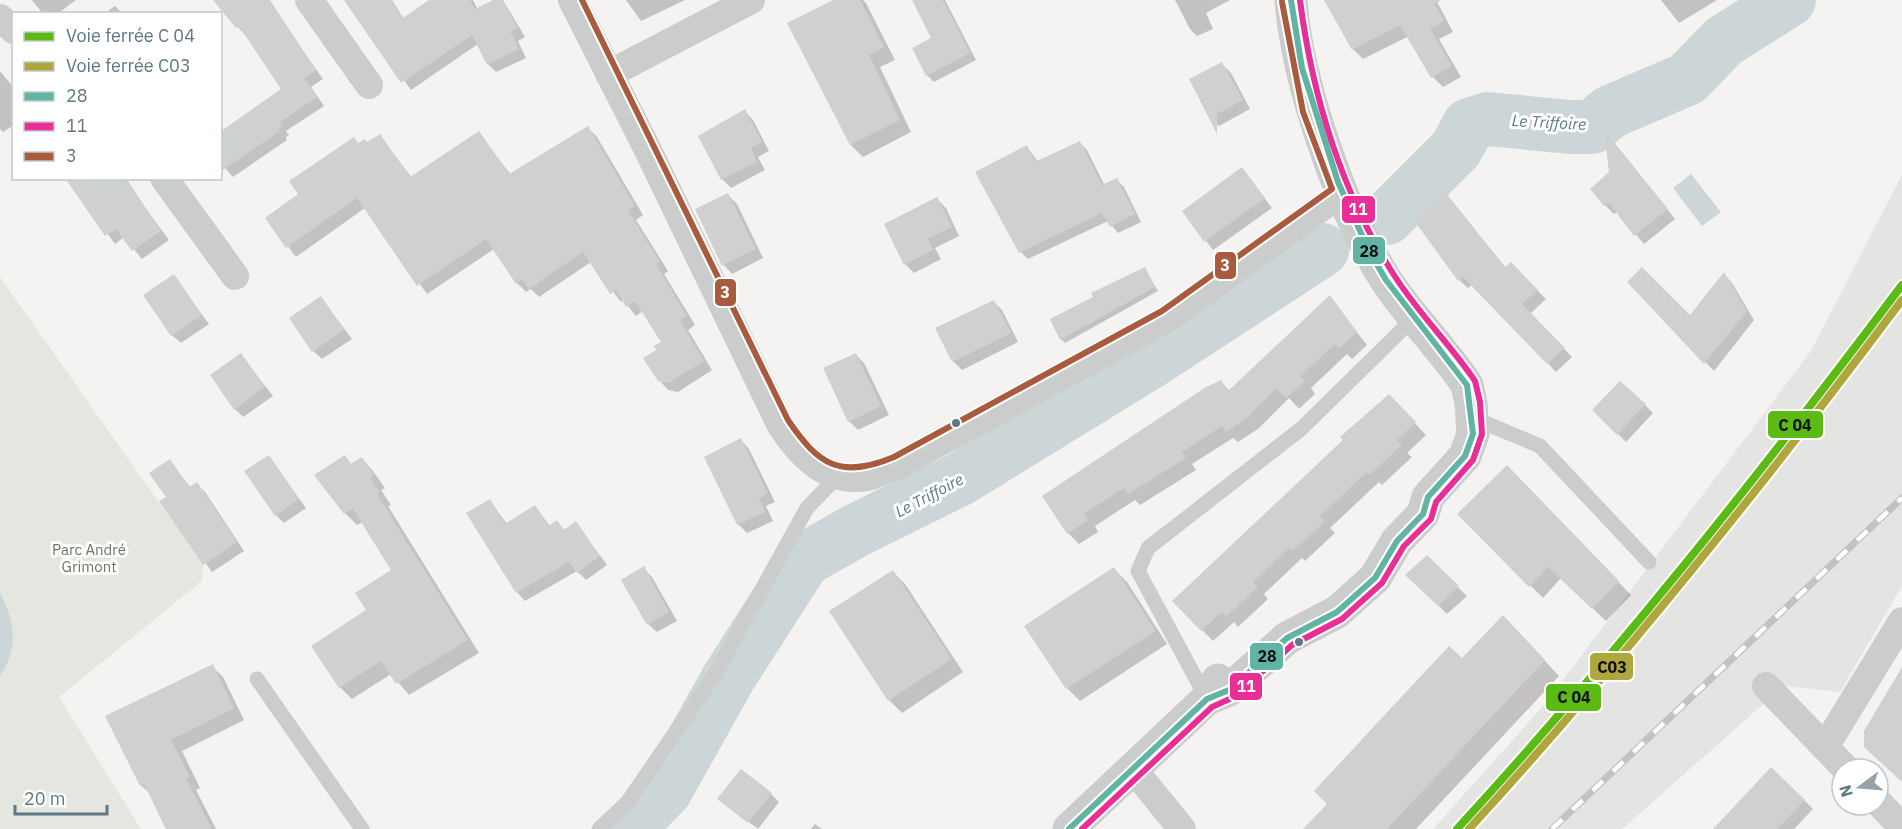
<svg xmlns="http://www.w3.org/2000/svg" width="1902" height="829" font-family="'IBM Plex Sans',sans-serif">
<rect width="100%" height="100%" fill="#f4f3f1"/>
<path fill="#e4e5e3" d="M1902,175V586L1840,692L1784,686L1622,829H1433L1545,704L1811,351Z"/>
<path fill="#e4e6df" d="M0,277L203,565L202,581L59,697L141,829H0Z"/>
<g fill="#ccd6d8">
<path d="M1691,174L1721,212L1702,226L1673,188Z"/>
<path d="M0,593C15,622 19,648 0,676Z"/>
</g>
<g fill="#0003">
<path d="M32,0H76L57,14H43Z"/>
<path d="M215,0H267L323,79L311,87L324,106L286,131L289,135L286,137L287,140L233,177L220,162L283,89L245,35Z"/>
<path d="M346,0H392L404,19L449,0H473L478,10L497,0H503L525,37L518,41L526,58L496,72L488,64L478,44L411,90Z"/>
<path d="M626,0H685L641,21Z"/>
<path d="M836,0H863L866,3L895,60L880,67L911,132L863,157L851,145L789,24Z"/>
<path d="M914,0H945L976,60L934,82L927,75L933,39Z"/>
<path d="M1175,0H1230L1206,13L1213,29L1197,36L1190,29Z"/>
<path d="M1341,0H1436L1453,32L1439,39L1461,77L1443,87L1433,77L1409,36L1363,59L1353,49Z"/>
<path d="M1661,0H1717L1679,23Z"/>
<path d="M115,6L123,14H104Z"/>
<path d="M1222,64L1231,73L1250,109L1219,126L1210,117Z"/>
<path d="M0,71L14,88V125L3,132L0,129Z"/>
<path d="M745,111L753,120L769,151L758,157L765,170L731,188L722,179Z"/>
<path d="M588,128L597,137L643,215L636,220L668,271L664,274L695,325L688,330L712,370L678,392L668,390L659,380L658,351L663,342L643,311L636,316L623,300L621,302L591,262L539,297L531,289L526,292L517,283L494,249L427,294L365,208L296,257L267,218L300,194L359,144L368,143L380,136L412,178L479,133L511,175Z"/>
<path d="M1612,140L1675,219L1644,244L1617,212L1614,214L1605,205L1611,172Z"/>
<path d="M1080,143L1087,150L1105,186L1117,180L1124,187L1141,222L1118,233L1108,221L1028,259L1021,252L1027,147L1038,162Z"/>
<path d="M1242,169L1272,208L1213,250L1184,212Z"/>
<path d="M67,178L134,193L169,240L142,259L124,237L115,244Z"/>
<path d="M728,195L737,204L763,258L732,274L724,265L697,210Z"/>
<path d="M1446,195L1506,268L1511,264L1546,299L1530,314L1572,357L1556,372L1473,284L1468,288L1459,280Z"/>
<path d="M937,199L946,208L959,236L935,248L941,259L914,273L905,264L886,225Z"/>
<path d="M1145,269L1158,291L1065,343L1061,339Z"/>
<path d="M1724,274L1732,283L1754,320L1714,371L1629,282L1690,317Z"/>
<path d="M173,276L209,324L181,343L172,335Z"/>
<path d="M321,298L352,339L322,359L313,351Z"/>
<path d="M1330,298L1367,345L1352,359L1347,354L1311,388L1315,394L1299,409L1289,398L1258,429L1238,442L1233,438L1192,464L1196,470L1140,505L1135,500L1095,526L1098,532L1079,544L1068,533L1044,497L1221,382L1230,391Z"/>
<path d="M993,301L1002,310L1018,342L962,370L953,361Z"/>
<path d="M241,355L273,396L243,417L235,409Z"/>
<path d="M856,355L864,363L889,415L858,430L849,421Z"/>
<path d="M1389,396L1426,435L1407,453L1412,457L1382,485L1379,482L1330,528L1335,533L1305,561L1302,558L1264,594L1268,599L1238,627L1234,622L1213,641L1174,602Z"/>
<path d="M1645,405L1653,413L1626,442L1594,410Z"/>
<path d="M741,440L749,449L775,502L766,506L773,521L747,533L738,524L706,458Z"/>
<path d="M268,456L306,508L284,523L276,515Z"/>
<path d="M344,457L352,465L362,459L373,471L385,488L381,490L391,505L388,506L479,653L409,695L391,674L352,699L340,687L368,611L393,571L363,522L357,525L345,513L316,475Z"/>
<path d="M169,461L191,488L197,484L205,492L244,551L212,572L161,502L168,497Z"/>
<path d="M1507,467L1631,595L1606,621L1561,578L1543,598L1459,514Z"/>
<path d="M490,501L507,524L535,507L551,527L556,522L565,530L576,523L607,565L586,580L577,571L525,601L517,592Z"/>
<path d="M1427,557L1467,596L1447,614L1407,575Z"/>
<path d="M643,568L652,577L677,621L657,632L648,624Z"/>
<path d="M1114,569L1127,582L1167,644L1080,701L1067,688Z"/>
<path d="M893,572L905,584L963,672L902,713L889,700L831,612Z"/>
<path d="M1518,632L1559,676L1416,829H1305L1462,661Z"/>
<path d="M212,666L223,677L244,720L182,751L200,788L196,790L216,829H168L152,796L141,785L107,716Z"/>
<path d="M1772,769L1813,809L1794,829H1724Z"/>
<path d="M771,794L779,802L758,829L719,799Z"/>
<path d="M815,824L822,829H811Z"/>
</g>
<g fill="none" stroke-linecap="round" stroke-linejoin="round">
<g stroke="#ccd6d8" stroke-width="54">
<path d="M1387,218L1456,149L1469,125L1488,119L1570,127H1592L1610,112L1687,79L1724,41L1789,0"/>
<path d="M628,829L665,791L729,677L804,560L855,531L960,479L1155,359L1322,250"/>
</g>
</g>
<g fill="#cfd0d0">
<path d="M213,0H270L316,70L304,78L317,97L279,123L282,126L279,129L280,131L220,172V132L281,89L239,26L236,28Z"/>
<path d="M344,0H391L403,18L429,0H470L475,9L493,0H503L518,28L511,32L519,49L487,65L472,35L401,83Z"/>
<path d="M833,0H860L884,47L869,55L900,120L850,145L787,23Z"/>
<path d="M912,0H943L970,53L926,76L912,48L931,38Z"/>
<path d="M1324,0H1441L1435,4L1444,21L1430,29L1452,66L1431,78L1400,25L1352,50Z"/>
<path d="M1222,62L1243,100L1217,114V134L1189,79Z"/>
<path d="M745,109L762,142L751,148L757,162L721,180L698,136Z"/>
<path d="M588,126L635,206L628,210L660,262L656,264L687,316L680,320L704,361L668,383L658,381L643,358L656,350L654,346L661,342L635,301L626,307L616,290L610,294L583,252L529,289L522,279L516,284L486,239L417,286L357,198L286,248L265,218L298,194L289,181L354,137L358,143L365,139L367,142L380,134L410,177L479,131L509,174Z"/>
<path d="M1604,130L1668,209L1634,236L1609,203L1604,206L1590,189L1609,172Z"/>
<path d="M1080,141L1102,185L1117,178L1135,214L1110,227L1102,213L1019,253L975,172L1027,145L1035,162Z"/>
<path d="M1242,167L1265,198L1204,242L1182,211Z"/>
<path d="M65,178H126L161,231L132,251L116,229L105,236Z"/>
<path d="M728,193L756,249L722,266L695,209Z"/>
<path d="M1446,193L1505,267L1511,262L1538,290L1522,304L1565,348L1547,364L1463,277L1458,281L1413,219Z"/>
<path d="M937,197L952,227L928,239L933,250L904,265L884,224Z"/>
<path d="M1145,267L1155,287L1060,340L1050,319L1093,297L1091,293Z"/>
<path d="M1642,267L1690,315L1724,272L1747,311L1704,364L1627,282Z"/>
<path d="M174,274L202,315L171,336L143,295Z"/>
<path d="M1330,295L1357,332L1339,349L1335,344L1300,376L1305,381L1286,398L1276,388L1247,418L1226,432L1222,426L1182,452L1186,458L1128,494L1124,488L1084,514L1088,520L1067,534L1042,496L1206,387L1221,380L1228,391Z"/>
<path d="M321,296L344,330L312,352L289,318Z"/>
<path d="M994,300L1011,333L952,362L935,328Z"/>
<path d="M241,353L265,387L234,410L210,375Z"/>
<path d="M856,353L881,406L848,422L823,368Z"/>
<path d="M1620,381L1646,404L1617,435L1592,410Z"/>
<path d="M1389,394L1416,422L1397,440L1402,445L1369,475L1367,472L1320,516L1325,521L1293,551L1289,548L1253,582L1258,587L1226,617L1222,612L1201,631L1172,601L1343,440L1340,437Z"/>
<path d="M741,438L768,494L759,498L765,512L737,525L704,457Z"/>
<path d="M269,455L299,499L275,516L244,471Z"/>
<path d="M345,455L351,464L362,457L374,475L370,478L380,492L377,494L468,640L396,684L381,661L339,688L311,646L366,610L355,593L391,570L353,509L344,514L314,475Z"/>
<path d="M170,459L189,487L197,482L237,542L203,565L159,501L166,497L149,473Z"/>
<path d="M1507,465L1619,581L1592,609L1548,567L1529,587L1457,514Z"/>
<path d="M490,499L505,524L535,505L549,526L557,520L564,530L576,521L600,556L577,573L569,562L516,593L466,513Z"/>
<path d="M1427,555L1459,586L1438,606L1405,575Z"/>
<path d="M644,566L669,612L647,625L621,580Z"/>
<path d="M1114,567L1156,631L1066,689L1024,626Z"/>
<path d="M893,570L952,659L888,701L829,611Z"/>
<path d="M1503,615L1545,660L1387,829H1303L1327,804L1314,791L1379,721L1449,646L1462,658Z"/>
<path d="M213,664L234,708L171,740L190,777L186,779L212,829H166L144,784L140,786L105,716Z"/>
<path d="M1902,667V782L1864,747V731Z"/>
<path d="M1771,767L1805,800L1777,829H1713Z"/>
<path d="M741,769L772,793L748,823L717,799Z"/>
</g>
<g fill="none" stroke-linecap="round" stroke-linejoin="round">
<g stroke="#cbcccc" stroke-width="15">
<path d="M1473,418L1540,446L1649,562"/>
<path d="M257,679L362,829"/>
<path d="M1207,699L1138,571L1148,548L1301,429L1414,318"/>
<path d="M599,829L627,803L714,676L807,508L839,475"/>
</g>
<g stroke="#cbcccc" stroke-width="28">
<path d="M309,0L369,85"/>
<path d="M572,0L646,146L780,424C799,454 826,484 867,477C877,475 888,469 898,465L1167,319L1343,192"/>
<path d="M0,18L14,30"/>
<path d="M609,74L751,0"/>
<path d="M164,178L235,276"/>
<path d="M1766,686L1846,769"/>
<path d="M1825,747L1902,621"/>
<path d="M1133,769L1182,829"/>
<path d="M1878,802L1902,827"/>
</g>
<g stroke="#cbcccc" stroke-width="33">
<path d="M1207,699L1229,690L1287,638L1337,612L1375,578L1397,541L1423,514L1428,497L1465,456L1473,434L1471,403L1467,385C1443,348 1410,317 1386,280C1341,210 1297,82 1291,0"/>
<path d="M1069,829L1207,699L1218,680"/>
</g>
<defs>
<path id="rail" d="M1552,829L1902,498"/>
</defs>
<use href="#rail" stroke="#c0c2c3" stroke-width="7"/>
<use href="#rail" stroke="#fff" stroke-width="4.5" stroke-dasharray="14" stroke-linecap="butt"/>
<defs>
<path id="bus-1" d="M1069,829L1207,699L1229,690L1287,638L1337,612L1375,578L1397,541L1423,514L1428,497L1465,456L1473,434L1467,385L1386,280L1369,251L1338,182L1302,68L1291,0"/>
<path id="bus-2" d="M1082,829L1212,707L1234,697L1292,645L1342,619L1382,583L1404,546L1431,519L1436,502L1473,460L1482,434L1480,402L1475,381C1450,344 1418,313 1394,275C1342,194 1312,95 1300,0"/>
<path id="bus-3" d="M582,0L788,420C819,466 841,479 894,457L1162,311L1332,189L1303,112L1282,2"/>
</defs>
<use href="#bus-1" stroke="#fff" stroke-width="10"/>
<use href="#bus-2" stroke="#fff" stroke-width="10"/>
<use href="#bus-3" stroke="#fff" stroke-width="10"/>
<use href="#bus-1" stroke="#61b4a3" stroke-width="6"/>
<use href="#bus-2" stroke="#e92e97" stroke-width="6"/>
<use href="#bus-3" stroke="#a95b3e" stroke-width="6"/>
<defs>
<path id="rail-1" d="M1457,829C1616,656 1761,473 1902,285"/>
<path id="rail-2" d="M1469,829C1623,661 1765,483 1902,300"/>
</defs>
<use href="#rail-1" stroke="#fff" stroke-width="12"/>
<use href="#rail-2" stroke="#fff" stroke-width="12"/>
<use href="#rail-1" stroke="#5cba15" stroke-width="8"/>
<use href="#rail-2" stroke="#b0a63e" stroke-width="8"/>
</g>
<g fill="#607784" stroke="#fff" stroke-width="2">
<circle cx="956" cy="423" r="5"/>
<circle cx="1299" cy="642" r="5"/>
</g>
<g text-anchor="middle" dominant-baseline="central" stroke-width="6" stroke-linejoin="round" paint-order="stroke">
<g font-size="15" fill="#687a60" stroke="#fff">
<text x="89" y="549">Parc André<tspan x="89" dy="17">Grimont</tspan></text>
</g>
<g font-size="16" font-style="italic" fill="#5b7b82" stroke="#fff">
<text transform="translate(1549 122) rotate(3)">Le Triffoire</text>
<text transform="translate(929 495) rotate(-28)">Le Triffoire</text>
</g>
</g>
<g stroke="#fff" stroke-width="2">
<rect x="1341" y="195" width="35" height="29" rx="6" fill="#e92e97"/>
<rect x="1352" y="236" width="34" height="29" rx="6" fill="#61b4a3"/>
<rect x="1214" y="251" width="23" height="29" rx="6" fill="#a95b3e"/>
<rect x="714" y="278" width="23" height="29" rx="6" fill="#a95b3e"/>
<rect x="1767" y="410" width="57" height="29" rx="6" fill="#5cba15"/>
<rect x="1249" y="642" width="35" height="29" rx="6" fill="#61b4a3"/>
<rect x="1589" y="652" width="45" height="29" rx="6" fill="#b0a63e"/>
<rect x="1229" y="672" width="34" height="29" rx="6" fill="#e92e97"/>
<rect x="1545" y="683" width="57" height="29" rx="6" fill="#5cba15"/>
</g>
<g font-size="16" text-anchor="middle" font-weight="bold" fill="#fff">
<text x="1358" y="215">11</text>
<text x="1225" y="271">3</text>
<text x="725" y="298">3</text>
<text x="1246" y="692">11</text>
</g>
<g font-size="16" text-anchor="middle" font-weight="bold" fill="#111">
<text x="1369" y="257">28</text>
<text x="1795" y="431">C 04</text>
<text x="1267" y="662">28</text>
<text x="1612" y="673">C03</text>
<text x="1574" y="703">C 04</text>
</g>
<rect x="12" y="12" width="210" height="168" fill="#ffffff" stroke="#bfc9ce" stroke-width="1.5"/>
<rect x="24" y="32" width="30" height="9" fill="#5cba15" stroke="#bfc9ce" stroke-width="1.5"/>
<text x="66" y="42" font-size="18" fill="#607784">Voie ferrée C 04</text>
<rect x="24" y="62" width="30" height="9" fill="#b0a63e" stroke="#bfc9ce" stroke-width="1.5"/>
<text x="66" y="72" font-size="18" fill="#607784">Voie ferrée C03</text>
<rect x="24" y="92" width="30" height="9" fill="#61b4a3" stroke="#bfc9ce" stroke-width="1.5"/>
<text x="66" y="102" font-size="18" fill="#607784">28</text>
<rect x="24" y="122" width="30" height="9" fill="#e92e97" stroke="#bfc9ce" stroke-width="1.5"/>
<text x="66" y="132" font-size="18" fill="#607784">11</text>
<rect x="24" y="152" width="30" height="9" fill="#a95b3e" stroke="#bfc9ce" stroke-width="1.5"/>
<text x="66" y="162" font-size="18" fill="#607784">3</text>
<g transform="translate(1860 787) rotate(254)"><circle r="28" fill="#ffffff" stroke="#bfc9ce" stroke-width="1.5"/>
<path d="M0-4.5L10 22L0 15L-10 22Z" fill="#94a2aa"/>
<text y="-9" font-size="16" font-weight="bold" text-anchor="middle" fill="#607784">N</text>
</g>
<path d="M15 805v9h92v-9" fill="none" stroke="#607784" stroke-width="3"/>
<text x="24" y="805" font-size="18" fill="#607784" stroke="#ffffff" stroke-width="4.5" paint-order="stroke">20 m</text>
</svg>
